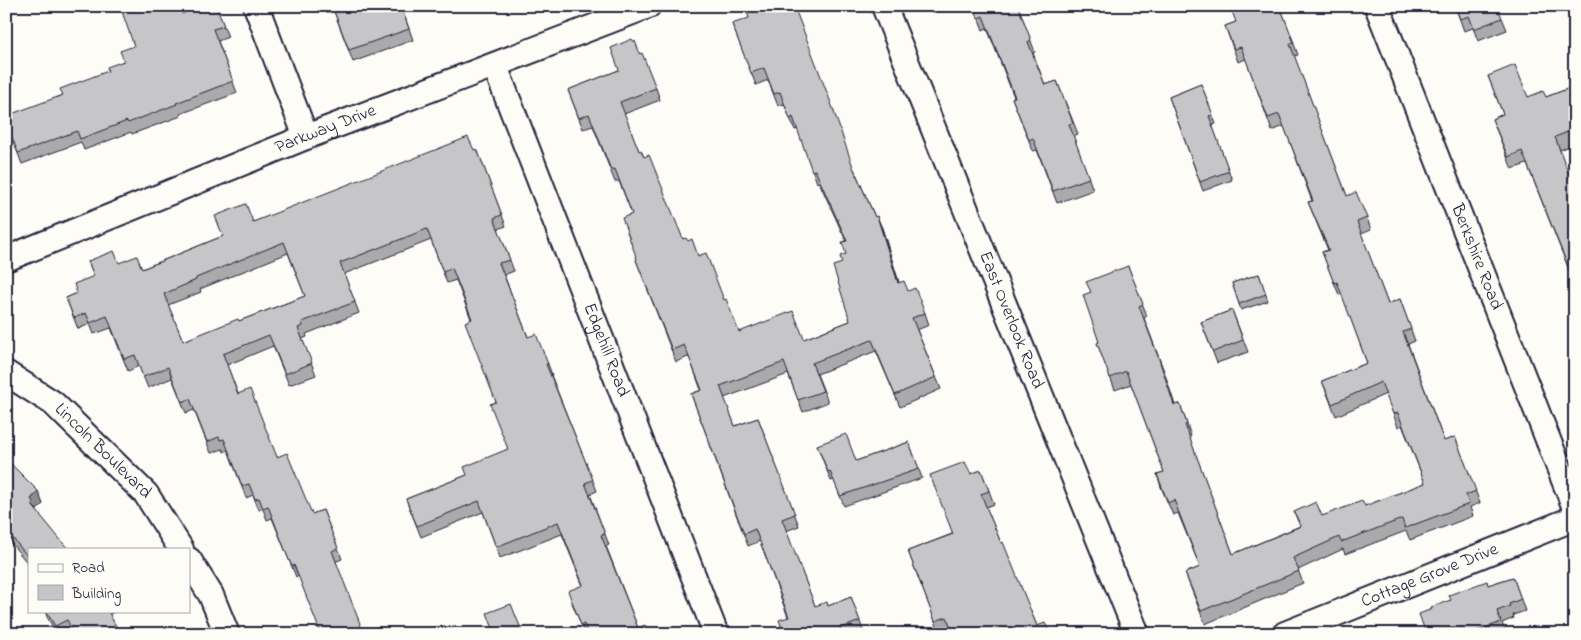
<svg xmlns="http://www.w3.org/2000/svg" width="1581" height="640" font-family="'Indie Flower',sans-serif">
<rect width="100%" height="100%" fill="#fdfcf7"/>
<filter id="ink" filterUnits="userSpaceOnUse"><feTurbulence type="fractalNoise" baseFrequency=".02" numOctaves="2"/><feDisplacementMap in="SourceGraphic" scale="10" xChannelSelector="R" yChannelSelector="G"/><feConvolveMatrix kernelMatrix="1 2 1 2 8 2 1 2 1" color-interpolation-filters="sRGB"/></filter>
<g filter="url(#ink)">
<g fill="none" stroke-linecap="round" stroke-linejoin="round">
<defs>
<g id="minor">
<path d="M256,6L306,137"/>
<path id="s1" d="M884,6L1137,634"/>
<path id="s2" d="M1377,6L1575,508"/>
<path id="s3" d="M495,66L716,634"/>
<path id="s4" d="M6,259L306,137L648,6"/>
<path id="s5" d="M6,373L53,403L146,494L181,549"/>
<path d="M189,560L211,595L227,634"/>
<path id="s6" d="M1285,634L1575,518"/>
</g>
</defs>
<use href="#minor" stroke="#22223b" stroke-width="28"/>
<use href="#minor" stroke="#fdfcf7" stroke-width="24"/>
</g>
<g fill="#aaaaac" stroke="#22223b" fill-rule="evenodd">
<path d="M216,6L228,37L218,41L237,93L180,114L181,116L132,134L131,132L84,150L81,142L22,164L6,122L63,95L108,71L123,61L134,46L183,14Z"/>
<path d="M332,6H401L413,40L353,62Z"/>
<path d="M974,6H1018L1035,52L1033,53L1045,85L1057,81L1078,134L1073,136L1093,190L1057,203L1037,150L1033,151L1012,98L1014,97L987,28L983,30Z"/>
<path d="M1280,6L1298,55L1294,56L1347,196L1367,218L1371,230L1361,234L1388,304L1400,299L1415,341L1408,344L1444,441L1455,437L1480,503L1470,507L1473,516L1410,540L1406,531L1345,554L1343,549L1298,570L1303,583L1205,624L1185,573L1200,567L1178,513L1173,515L1161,487L1157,474L1164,472L1131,384L1115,390L1097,343L1099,342L1090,292L1128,266L1147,316L1144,318L1164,371L1175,405L1180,404L1191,436L1189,437L1233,554L1300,526L1294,512L1322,516L1365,506L1425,483L1402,425L1398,427L1386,394L1336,416L1322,381L1367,363L1342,294L1339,295L1322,252L1328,250L1308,202L1312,201L1284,126L1272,131L1246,59L1238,62L1225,26Z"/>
<path d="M1455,6L1502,18L1507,30L1478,41L1473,28L1464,31Z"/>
<path d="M732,24L854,169L875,217L882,228L899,283L908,291L925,313L929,325L917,330L941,389L900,407L876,351L817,374L828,402L803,412L788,374L724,398L735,426L758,418L799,526L786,531L815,606H828L851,597L864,633L862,634H783L788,617L760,541L748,546L691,394L701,390L690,359L688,357L676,362L636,260H637L632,214L619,181L615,182L593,126L583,129L568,90L619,70L640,54L656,88L660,100L624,114L639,151L644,157L683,239L698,256L724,300L739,332L804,339L850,321L842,263L846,254V241L819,182L817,183L798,129L795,130L784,104L778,106L768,80L756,85Z"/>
<path d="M1488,76L1528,97H1546L1575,86V144L1560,150L1575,285L1527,164L1512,169L1492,119L1503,114Z"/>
<path d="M1201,84L1216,124L1212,125L1232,180L1203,191L1169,97Z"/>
<path d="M477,149L506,226L498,229L514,271L504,275L528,337L548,364L552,375H551L597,491L590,494L609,545L606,546L638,628L648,634H585L572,603L583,586L562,534L500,558L483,512L421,537L406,499L467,475L508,449L496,402L471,319L456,280L447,283L431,240L344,274L359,313L306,334L307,337L302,339L316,375L289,385L273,346L227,365L238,394L312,514L323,510L342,559L296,577L272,518L267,520L263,509L259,510L253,495L246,498L228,450L224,452L223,449L211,453L194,410L186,413L172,378L148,388L139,366L128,371L111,328L94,334L90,324L78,329L66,298L77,293L94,276L88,261L119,263L142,269L223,236L253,222ZM288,253L305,296L239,321L183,341L168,305L201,292L200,289Z"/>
<path d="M1259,274L1268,301L1241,310L1232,283Z"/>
<path d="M1232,310L1248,352L1217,363L1201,322Z"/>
<path d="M909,442L922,478L844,506L834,480L831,481L817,445L856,461Z"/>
<path d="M6,459L43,504L37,510L29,549V565L11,543L6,547Z"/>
<path d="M981,470L994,504L986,507L1001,543L1037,626L1050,634L952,630L940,634L908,551L952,534L971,474Z"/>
<path d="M1513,577L1525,611L1513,615L1514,618L1502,623L1506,633L1426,634L1451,600L1488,585Z"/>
<path d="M45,611H114L109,614L120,634H72L71,633L69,634H57L47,617Z"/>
</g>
<g fill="#8b8b8c" stroke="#22223b">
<path d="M877,216L882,228L903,295L898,283Z"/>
<path d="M38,491L43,504L37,510L32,505L31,499Z"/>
<path d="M6,530L11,543L6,547Z"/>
<path d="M106,611H114V612L108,615Z"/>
</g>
<g fill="#c6c6c8" stroke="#22223b" fill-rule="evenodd">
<path d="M120,6H180L182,14L205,6H216L224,26L213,29L233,81L176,103L177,104L128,123L127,121L80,139L77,131L18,153L6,122V116L63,95L60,89L108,71L107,67L124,61L120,51L134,46Z"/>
<path d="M332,6H401L409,29L349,50Z"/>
<path d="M752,6H777V7L779,6H794L831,103L853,167L875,217L877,216L898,283L904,281L908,291L915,288L925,313L912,318L936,377L895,395L872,340L812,363L823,391L798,400L784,362L720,386L735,426L758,418L795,514L782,519L815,606L827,602L828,606L851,597L860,621L839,629L841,634H784L779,620L789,617L755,529L744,534L691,394L702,390L685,347L684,345L672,350L636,260L637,259L622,218L632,214L615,169L611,170L589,114L579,118L568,90L619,70L611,48L632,39L634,42L635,41L640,54L642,53L656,88L620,102L639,151L641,150L644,157L649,155L683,239L686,238L688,241L692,239L698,256L706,253L724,300L726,299L739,332L793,311L804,339L850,321L833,266L842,263L840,256L846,254L842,242L847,241L815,170L812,171L793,117L790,119L780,92L774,94L764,68L751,73L732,24L749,18L746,9Z"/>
<path d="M974,6H1018L1031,40L1028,42L1045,85L1057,81L1073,123L1069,124L1089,178L1053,191L1033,138L1029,140L1012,98L1015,97L983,16L978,18Z"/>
<path d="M1230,6H1280L1294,43L1290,44L1347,196L1356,192L1367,218L1357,222L1388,304L1400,299L1411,329L1403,332L1444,441L1455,437L1476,491L1466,495L1469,504L1405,528L1402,519L1341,542L1339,537L1293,558L1299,571L1201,611L1185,573L1200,567L1174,500L1168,503L1157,474L1164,472L1126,371L1110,378L1097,343L1099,342L1083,295L1091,292L1086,282L1128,266L1143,304L1139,306L1159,359L1174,405L1180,404L1187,424L1185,425L1233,554L1301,526L1294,512L1316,502L1322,516L1362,501L1365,506L1425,483L1398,413L1393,414L1381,382L1332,404L1322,381L1367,363L1337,282L1334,283L1322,252L1329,250L1308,202L1313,201L1279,114L1268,118L1241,47L1234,49L1225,26L1236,22Z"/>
<path d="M1455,6H1497L1502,18L1474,29L1469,16L1460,19Z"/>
<path d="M1515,65L1528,97L1543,91L1546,97L1575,86V129L1555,137L1571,180L1575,178V284L1522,151L1508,157L1492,119L1503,114L1488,76Z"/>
<path d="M1201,84L1213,115L1209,116L1229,171L1200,182L1169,97Z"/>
<path d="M468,137L474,150L477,149L502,215L494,218L510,260L499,263L528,337L536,334L548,364H546L593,480L585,483L605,534L601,535L638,628L645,625L648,634H588L584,624L581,625L568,591L583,585L558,522L496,547L479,501L417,526L406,499L467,475L464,467L508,449L490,404L496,402L465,322L472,319L452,268L443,272L427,229L340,263L355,302L302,322L303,326L298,328L312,363L285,374L269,335L223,354L238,394L250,389L277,457L287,453L312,514L323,510L338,548L332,551L364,634H321L294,565L292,566L289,560L268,506L263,508L259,498L255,499L249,484L242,486L224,439L220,440L219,437L207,442L190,399L182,402L168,367L143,377L135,355L124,359L107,316L90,323L86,313L74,318L66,298L77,293L74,284L94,276L88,261L114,251L119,263L137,256L142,269L223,236L215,216L246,204L253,222ZM284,242L305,296L239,321L238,319L183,341L164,294L196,280V278Z"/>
<path d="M1259,274L1266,294L1239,304L1232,283Z"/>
<path d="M1232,310L1243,340L1213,352L1201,322Z"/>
<path d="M846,434L856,461L909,442L919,469L840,496L830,471L828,472L817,445Z"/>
<path d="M6,459L38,491L31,499L34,503L32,505L68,549H29V558L6,530Z"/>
<path d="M965,462L971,474L981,470L989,491L981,494L1001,543L1003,542L1037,626L1045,623L1050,634H953L947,617L935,621L908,551L953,534L930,475Z"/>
<path d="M1513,577L1521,599L1509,604L1510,606L1497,611L1501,622L1470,634H1464L1463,631L1456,633L1454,630L1445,634H1441L1439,630L1429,634H1426L1419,614L1432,609L1431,607L1451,600L1449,595L1487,581L1488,585Z"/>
<path d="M511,604L523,634H495L487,613Z"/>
<path d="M46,611H108L120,634H74L67,620L55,626Z"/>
</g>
</g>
<g text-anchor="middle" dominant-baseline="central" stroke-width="5" stroke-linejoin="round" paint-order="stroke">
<g font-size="18" fill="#22223b" stroke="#fdfcf7">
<text stroke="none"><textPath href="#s4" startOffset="345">Parkway Drive</textPath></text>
<text stroke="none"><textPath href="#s2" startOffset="270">Berkshire Road</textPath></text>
<text stroke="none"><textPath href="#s1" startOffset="339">East Overlook Road</textPath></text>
<text stroke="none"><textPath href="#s3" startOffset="305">Edgehill Road</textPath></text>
<text stroke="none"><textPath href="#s5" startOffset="125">Lincoln Boulevard</textPath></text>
<text stroke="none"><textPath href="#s6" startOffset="156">Cottage Grove Drive</textPath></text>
</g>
</g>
<rect width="1581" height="640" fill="none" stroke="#fdfcf7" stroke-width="25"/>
<rect x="12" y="12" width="1556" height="615" fill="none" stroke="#22223b" stroke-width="2" filter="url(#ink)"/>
<rect x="28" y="548" width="162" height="65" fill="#fdfcf7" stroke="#a5a5ac"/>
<rect x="38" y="564" width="25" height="8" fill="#fdfcf7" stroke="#a5a5ac"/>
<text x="72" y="572" font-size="15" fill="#22223b">Road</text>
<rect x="38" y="585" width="25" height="15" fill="#c6c6c8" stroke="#a5a5ac"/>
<text x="72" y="598" font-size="15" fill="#22223b">Building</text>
</svg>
